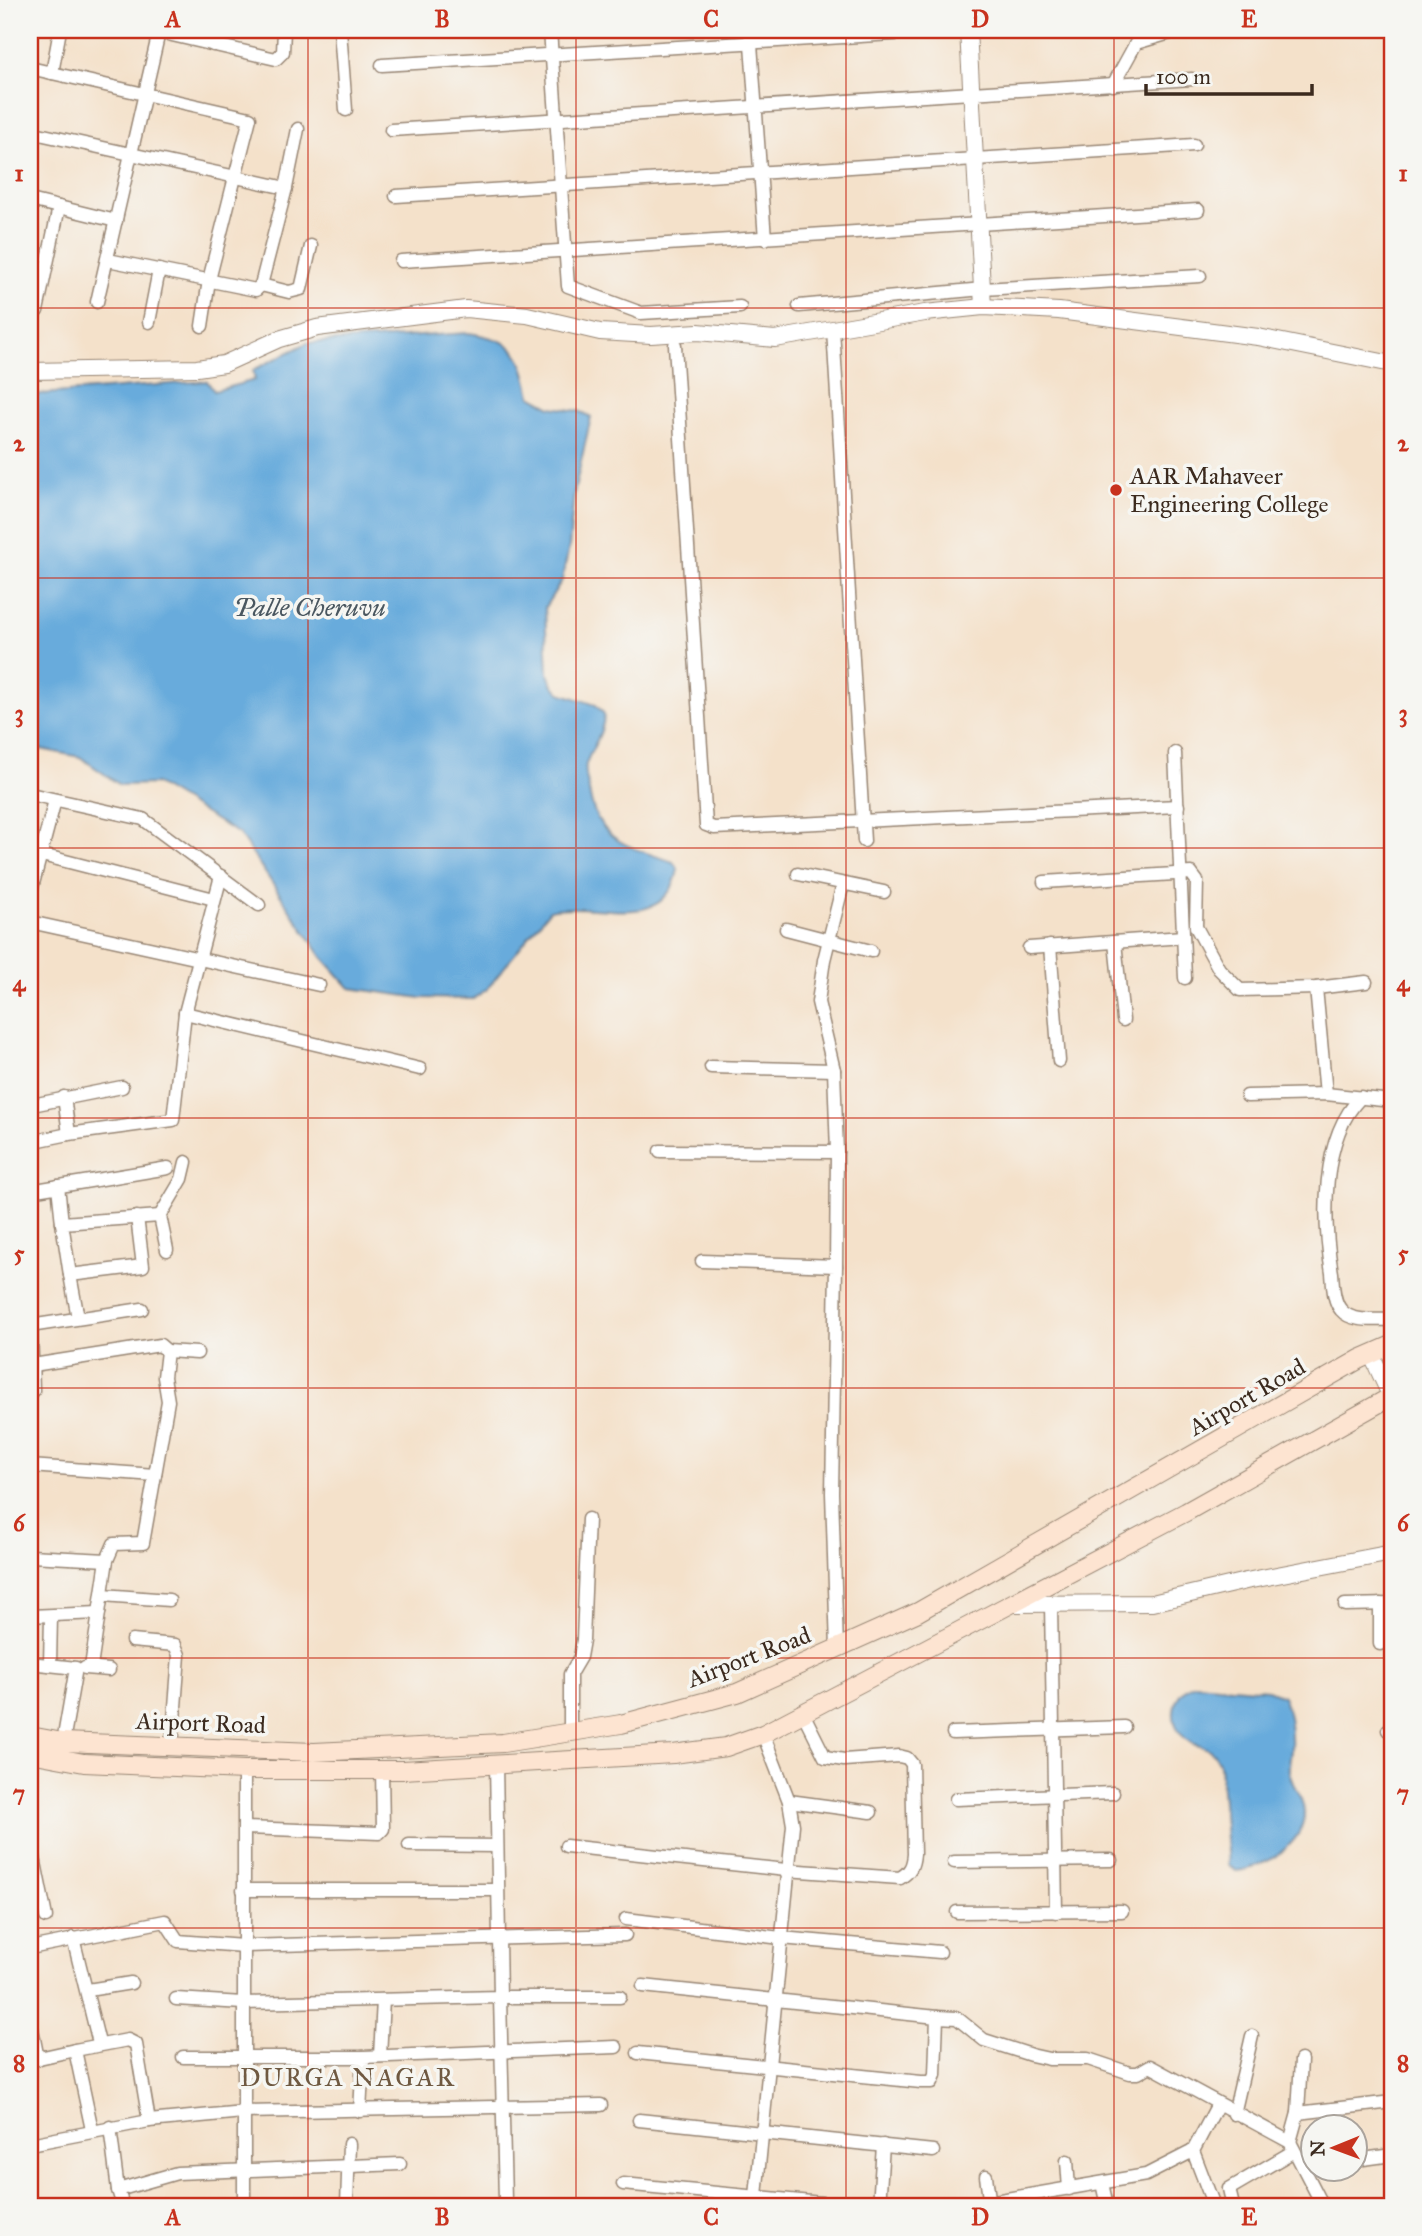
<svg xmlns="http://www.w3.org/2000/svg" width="1422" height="2236" font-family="'IM FELL Great Primer',serif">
<rect width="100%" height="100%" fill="#f6f6f2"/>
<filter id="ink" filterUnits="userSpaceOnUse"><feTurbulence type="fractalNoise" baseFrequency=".0143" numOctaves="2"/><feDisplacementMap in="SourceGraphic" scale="14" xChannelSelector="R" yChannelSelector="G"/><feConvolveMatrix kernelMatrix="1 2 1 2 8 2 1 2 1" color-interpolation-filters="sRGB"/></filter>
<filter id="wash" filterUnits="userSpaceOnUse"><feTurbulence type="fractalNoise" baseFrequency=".00686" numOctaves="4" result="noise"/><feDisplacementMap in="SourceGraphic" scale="28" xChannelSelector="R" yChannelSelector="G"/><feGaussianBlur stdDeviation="1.57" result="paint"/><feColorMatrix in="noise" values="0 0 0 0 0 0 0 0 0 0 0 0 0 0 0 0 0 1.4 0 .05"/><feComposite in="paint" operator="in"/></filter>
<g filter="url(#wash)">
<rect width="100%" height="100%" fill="#f4e1ca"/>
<g fill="#67abdc" stroke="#516a7d" stroke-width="2">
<path d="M469,333C516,341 521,350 531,396L551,407L579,411L591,417L574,493L569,547L562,580L545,607L548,674L552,684L560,693L596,705L604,714C604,734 592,746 586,764C584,772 588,783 589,791C597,843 631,847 673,862L678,869C666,935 597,900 550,910L487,989L473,999L421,998L350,988L322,957L239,834L156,784L120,785L80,757L30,747V395L207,381L214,391L255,380L253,370L307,343Z"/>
<path d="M1195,1684L1268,1690L1283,1696C1290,1714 1292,1730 1291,1749C1291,1757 1288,1764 1289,1771C1291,1786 1303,1795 1304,1811C1306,1843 1264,1868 1236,1871L1228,1864L1220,1765C1210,1739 1195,1752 1182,1735C1167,1717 1174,1691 1195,1684Z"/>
</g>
</g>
<g filter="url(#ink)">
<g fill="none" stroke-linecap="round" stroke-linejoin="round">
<defs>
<g id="minor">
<path d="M340,30L346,110"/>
<path d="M550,30L568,286L641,313L740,307"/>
<path d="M750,30L765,239"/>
<path d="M213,45L216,30"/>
<path d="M382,65L958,30"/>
<path d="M30,68L250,118L209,280L202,326"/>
<path d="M52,73L60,30"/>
<path d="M1113,85L1136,43L1170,33"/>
<path d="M391,130L1192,79"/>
<path d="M30,132L286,188L298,129"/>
<path d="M396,196L1194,145"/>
<path d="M30,200L116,221"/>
<path d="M108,260L256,290L261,285L286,188"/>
<path d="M401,261L1198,210"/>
<path d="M261,285L289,292L301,289L311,246"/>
<path d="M97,302L159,32L276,59L283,52L284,30"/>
<path d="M799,306L983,289L1200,276"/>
<path d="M37,311L59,207"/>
<path d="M149,322L159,270"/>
<path d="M833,329L864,841"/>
<path d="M675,345L706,825L714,828L1178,806"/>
<path d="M1175,753L1185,978"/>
<path d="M30,794L143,819L259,905"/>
<path d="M30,852L214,899"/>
<path d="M798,874L884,892"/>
<path d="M1044,882L1191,873L1197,881L1196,927L1219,969L1240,990L1316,988L1366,982"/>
<path d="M30,895L55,800"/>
<path d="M30,922L319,985"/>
<path d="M786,929L871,951"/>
<path d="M1115,942L1123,1020"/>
<path d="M1050,946L1059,1061"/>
<path d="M1029,948L1183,937"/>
<path d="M1316,988L1326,1094"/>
<path d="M185,1013L420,1069"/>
<path d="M711,1067L834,1070"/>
<path d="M1247,1096L1326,1094L1392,1101"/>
<path d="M64,1097L69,1134L173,1120L185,1013L221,876"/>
<path d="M1361,1097C1320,1138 1323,1221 1332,1273C1333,1284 1333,1301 1341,1310C1352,1323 1376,1319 1392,1320"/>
<path d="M32,1105L122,1087"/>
<path d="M30,1142L69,1134"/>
<path d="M660,1151L837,1152L836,1266"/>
<path d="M837,1152L834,1070L818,1002L824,960L843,884"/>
<path d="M58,1186L62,1223"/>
<path d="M30,1191L168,1168"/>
<path d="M167,1250L160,1216L182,1179L186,1162"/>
<path d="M702,1261L836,1266L832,1493L837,1649"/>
<path d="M70,1275L62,1223L160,1216"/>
<path d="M30,1293L33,1391"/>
<path d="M78,1318L70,1275L143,1266L137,1217"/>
<path d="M30,1326L142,1309"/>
<path d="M167,1351L197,1353"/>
<path d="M33,1365L160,1345L167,1351L164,1377L168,1401L143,1543L114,1544L107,1560L99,1613"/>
<path d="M30,1466L155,1475"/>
<path d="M30,1556L107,1560"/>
<path d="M103,1595L169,1600"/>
<path d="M1051,1604L1056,1912"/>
<path d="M1345,1605L1392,1604"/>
<path d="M30,1616L99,1613L91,1667"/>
<path d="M132,1641L175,1645L179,1655L172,1746"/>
<path d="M1380,1644V1604"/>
<path d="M30,1663L76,1668L63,1742"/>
<path d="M50,1665L51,1616"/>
<path d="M85,1668L109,1670"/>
<path d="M570,1730V1674L580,1657L583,1640L588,1519"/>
<path d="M1388,1730H1392"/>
<path d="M953,1733L1124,1727"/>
<path d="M956,1799L1113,1793"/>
<path d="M789,1801L871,1812"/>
<path d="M245,1828L379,1833L383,1829L382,1770"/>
<path d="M30,1838L46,1917"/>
<path d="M409,1845L496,1846"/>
<path d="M566,1846L786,1870L900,1878C910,1872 913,1866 914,1854L912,1764L907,1758L899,1756L844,1760L825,1757L803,1713"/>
<path d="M954,1862L1111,1860"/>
<path d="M243,1890H497"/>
<path d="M957,1912L1122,1911"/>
<path d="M626,1919L781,1938L940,1952"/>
<path d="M73,1938L99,2043"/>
<path d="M30,1948L165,1921L178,1941L243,1946L625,1935"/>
<path d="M88,1990L131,1983"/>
<path d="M176,1999L243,2003L500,1997L496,1763"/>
<path d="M937,2017L957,2018L984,2040L1031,2055L1049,2059H1088L1130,2073H1138L1150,2066L1290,2142L1323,2206"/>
<path d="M30,2019L38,2059"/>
<path d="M75,2050L128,2040L136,2044L149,2121"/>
<path d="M638,2053L921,2082H932L935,2075L937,2017L643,1986"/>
<path d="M380,2056L383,2000"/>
<path d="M183,2057H363"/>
<path d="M30,2060L75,2050L92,2130"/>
<path d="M360,2111L363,2057L616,2047"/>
<path d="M1298,2113L1392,2102"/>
<path d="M1234,2114L1252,2036"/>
<path d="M639,2120L933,2151"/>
<path d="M110,2127L118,2190"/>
<path d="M1290,2142L1298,2113L1301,2060"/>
<path d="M30,2144L149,2121L243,2112L601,2105"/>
<path d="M1356,2160L1392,2155"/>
<path d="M1067,2161L1069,2189"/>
<path d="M986,2176L990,2206"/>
<path d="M1102,2183L1107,2206"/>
<path d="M623,2184L853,2206"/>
<path d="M505,2200L500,1997H620"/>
<path d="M123,2206L118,2190L177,2173L400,2164"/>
<path d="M244,2206V1770"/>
<path d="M347,2206L349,2144"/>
<path d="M755,2206L793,1825L789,1801L763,1734"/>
<path d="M879,2206L883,2145"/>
<path d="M965,2206L1146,2175L1193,2151"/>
<path d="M1214,2206L1193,2151L1218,2104"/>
<path d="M1233,2206L1229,2189L1294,2151"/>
</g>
<g id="tertiary">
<path d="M968,30L983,307"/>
<path d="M30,371L197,368L224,364L279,339L317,328L466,309L527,315L600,332L651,335L698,332L775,339L925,313L983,307L1059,311L1258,337L1392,364"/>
<path d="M1371,1354L1392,1399"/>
<path d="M1015,1604L1152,1603L1246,1581L1392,1553"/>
</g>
<g id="secondary">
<path d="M30,1736L63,1742L314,1752L503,1743L621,1724L737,1693L918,1612L1360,1359L1392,1345"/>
<path d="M30,1753L84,1763L244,1770H403L673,1754L726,1747L763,1734L1186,1512L1392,1396"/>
</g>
</defs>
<use href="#minor" stroke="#988674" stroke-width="15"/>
<use href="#tertiary" stroke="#988674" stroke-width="18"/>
<use href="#secondary" stroke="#988674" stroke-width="20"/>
<use href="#minor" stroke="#fff" stroke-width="12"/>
<use href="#tertiary" stroke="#fff" stroke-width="16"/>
<use href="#secondary" stroke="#fde4d1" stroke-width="18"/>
</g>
</g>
<path fill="none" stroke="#c8321e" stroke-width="2" stroke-opacity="0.55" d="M308,30V2206M576,30V2206M846,30V2206M1114,30V2206M30,308H1392M30,578H1392M30,848H1392M30,1118H1392M30,1388H1392M30,1658H1392M30,1928H1392"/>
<circle fill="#c8321e" stroke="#f6f6f2" stroke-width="2.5" cx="1116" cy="490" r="7"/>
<g text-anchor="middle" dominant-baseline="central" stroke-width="7" stroke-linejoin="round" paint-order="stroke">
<g font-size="24" fill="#3b2a1e" stroke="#f6f6f2" text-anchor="start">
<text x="1130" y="476">AAR Mahaveer<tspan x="1130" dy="28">Engineering College</tspan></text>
</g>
<g font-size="24" fill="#3b2a1e" stroke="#f6f6f2">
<text transform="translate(1247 1397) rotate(-30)">Airport Road</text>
<text transform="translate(749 1657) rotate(-21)">Airport Road</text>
<text transform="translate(201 1723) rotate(2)">Airport Road</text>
</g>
<g font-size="26" font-style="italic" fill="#4a5760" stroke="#f6f6f2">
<text x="310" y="607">Palle Cheruvu</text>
</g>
<g font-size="26" letter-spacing="2" fill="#6f5941" stroke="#f6f6f2">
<text x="348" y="2077">DURGA NAGAR</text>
</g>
</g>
<rect width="1422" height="2236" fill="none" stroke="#f6f6f2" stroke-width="77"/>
<g transform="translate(1334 2148) rotate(269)"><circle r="33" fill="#f6f6f2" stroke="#aba49d" stroke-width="2"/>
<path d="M0-5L12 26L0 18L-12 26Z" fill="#c8321e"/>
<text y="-10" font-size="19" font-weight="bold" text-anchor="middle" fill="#3b2a1e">N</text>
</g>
<path d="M1146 84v10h166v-10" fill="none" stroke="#3b2a1e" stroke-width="3.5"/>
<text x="1156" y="84" font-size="21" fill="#3b2a1e" stroke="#f6f6f2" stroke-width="5" paint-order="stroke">100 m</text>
<rect x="38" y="38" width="1346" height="2160" fill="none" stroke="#c8321e" stroke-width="2.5"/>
<g font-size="23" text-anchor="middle" font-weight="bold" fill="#c8321e">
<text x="173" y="27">A</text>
<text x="442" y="27">B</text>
<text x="711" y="27">C</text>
<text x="980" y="27">D</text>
<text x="1249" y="27">E</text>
<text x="19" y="181">1</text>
<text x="1403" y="181">1</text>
<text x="19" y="451">2</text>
<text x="1403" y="451">2</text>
<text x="19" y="721">3</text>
<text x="1403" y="721">3</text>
<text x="19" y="991">4</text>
<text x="1403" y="991">4</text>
<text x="19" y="1261">5</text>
<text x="1403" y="1261">5</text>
<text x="19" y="1531">6</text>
<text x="1403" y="1531">6</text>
<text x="19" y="1801">7</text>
<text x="1403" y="1801">7</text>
<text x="19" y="2071">8</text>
<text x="1403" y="2071">8</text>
<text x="173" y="2225">A</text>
<text x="442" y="2225">B</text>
<text x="711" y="2225">C</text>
<text x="980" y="2225">D</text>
<text x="1249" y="2225">E</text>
</g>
</svg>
